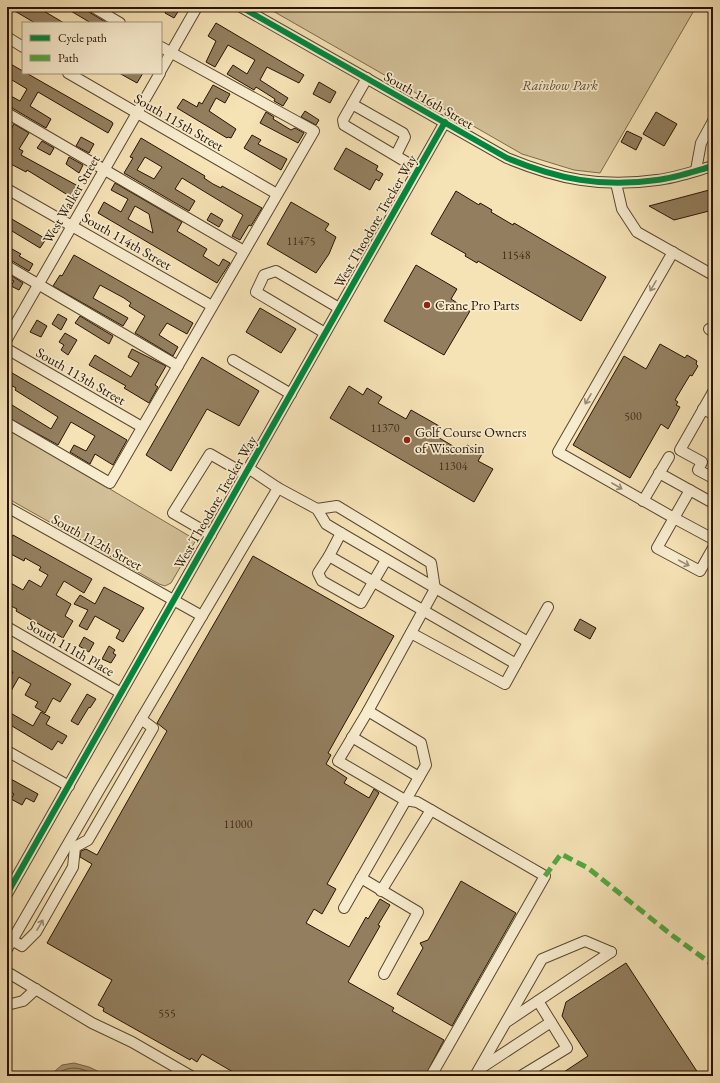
<svg xmlns="http://www.w3.org/2000/svg" width="720" height="1083" font-family="'EB Garamond',serif">
<rect width="100%" height="100%" fill="#f5e2b5"/>
<filter id="stains"><feTurbulence type="fractalNoise" baseFrequency=".005" numOctaves="4"/><feColorMatrix values="0 0 0 0 .2 0 0 0 0 .09 0 0 0 0 .02 0 0 0 .5 -.17"/></filter>
<radialGradient id="worn" r=".72"><stop offset=".6" stop-color="#630" stop-opacity="0"/><stop offset="1" stop-color="#630" stop-opacity=".3"/></radialGradient>
<g fill="#d2bf97" stroke="#7d6a4c">
<path d="M266,7H696L600,173L574,170L522,154Z"/>
<path d="M7,428L196,540L171,583L165,586L159,584L7,498Z"/>
</g>
<path fill="#af9c78" stroke="#796649" d="M74,1063L89,1067L108,1076H49L62,1065Z"/>
<g fill="none" stroke-linecap="round" stroke-linejoin="round">
<path stroke="#6c583d" stroke-width="1" d="M54,1076C71,1063 81,1068 98,1076"/>
</g>
<g fill="#937f5f" stroke="#281402" fill-rule="evenodd">
<path d="M8,7H37L64,23H35Z"/>
<path d="M64,7H87L89,12L107,23H91Z"/>
<path d="M168,7H181L174,18L165,13Z"/>
<path d="M216,23L304,75L299,83L267,67L260,80L288,98L283,106L274,101L275,99L256,87L254,90L227,74L233,65L247,74L255,60L228,45L215,67L206,62L216,41L208,36Z"/>
<path d="M7,62L112,122L113,124L108,133L38,92L30,106L51,119L46,128L7,105V94L20,101L27,89L7,77Z"/>
<path d="M119,73H143L137,83Z"/>
<path d="M319,82L336,92L330,103L313,94Z"/>
<path d="M213,85L230,94L225,103L216,98L209,111L236,129L231,138L228,137L227,138L177,108L183,99L197,107L199,102L202,104Z"/>
<path d="M305,111L319,120L316,125L301,117Z"/>
<path d="M266,112L274,117L273,119L291,130L295,128L304,133L298,143L260,123Z"/>
<path d="M656,112L677,124L664,146L643,134Z"/>
<path d="M14,124L29,133L19,149L23,151L21,155L78,186L71,197L27,170L26,172L7,162V136Z"/>
<path d="M627,131L642,138L636,150L621,142Z"/>
<path d="M252,135L261,140L258,144L287,159L281,170L244,148Z"/>
<path d="M81,137L94,144L89,153L76,146Z"/>
<path d="M141,138L205,176L204,178L213,184L221,188L222,186L262,208L251,226L249,225L240,240L232,236L243,215L182,178L175,189L195,201L189,211L124,173L133,158L130,157ZM145,157L162,167L154,179L137,170Z"/>
<path d="M42,141L54,148L50,155L37,148Z"/>
<path d="M346,148L378,166L376,170L383,174L379,181L376,179L370,190L334,169Z"/>
<path d="M69,157L83,165L79,173L66,164Z"/>
<path d="M115,183L182,222L177,231L207,249L203,256L219,266L223,259L230,263L217,283L98,213L104,202L121,212L128,199L111,190ZM135,206L149,214L153,233L128,219Z"/>
<path d="M713,189V210L674,220L649,206Z"/>
<path d="M456,191L479,205L480,203L492,210L491,212L513,225L514,223L606,277L581,321L478,261L477,263L465,256L466,254L431,234Z"/>
<path d="M291,202L329,224L325,230L336,237L329,254L316,273L267,244Z"/>
<path d="M211,213L223,220L219,227L207,220Z"/>
<path d="M10,218L46,239L40,248L7,228V223Z"/>
<path d="M12,249L21,254L19,256L33,264L29,271L7,258Z"/>
<path d="M74,255L193,323L187,334L167,323L159,335L178,347L173,356L135,333L145,316L129,306L131,303L124,298L100,285L93,298L128,318L123,326L53,286L60,275L62,276Z"/>
<path d="M416,265L457,289L451,299L470,311L444,355L384,321Z"/>
<path d="M12,276L23,283L19,290L11,286L14,281L10,279Z"/>
<path d="M260,308L296,329L281,353L246,332Z"/>
<path d="M58,314L67,319L61,330L52,324Z"/>
<path d="M80,316L113,336L109,344L75,323Z"/>
<path d="M37,320L47,326L41,337L30,332Z"/>
<path d="M65,333L77,340L68,355L61,350L64,345L59,342Z"/>
<path d="M660,344L685,358L687,355L697,361L696,364L698,366L692,376L690,375L675,400L678,402L676,405L680,407L668,429L661,424L630,478L573,445L624,356L646,369Z"/>
<path d="M132,349L166,366L155,385L158,387L149,403L124,388L126,386L89,365L95,355L131,377L139,363L128,357Z"/>
<path d="M202,357L259,391L239,426L207,409L171,471L146,455Z"/>
<path d="M7,370L127,440L113,465L95,454L90,464L70,452L74,445L86,451L95,436L71,422L58,445L7,417V406L10,408L12,405L51,429L58,417L15,390L16,388L7,383Z"/>
<path d="M349,386L363,395L367,388L382,397L378,403L406,419L411,410L441,427L436,436L463,452L467,445L482,454L478,461L493,469L474,502L330,418Z"/>
<path d="M13,535L92,579L84,593L64,581L56,595L71,604L65,616L73,621L63,638L16,611L17,609L7,604V581L23,590L29,580L41,587L48,575L39,570L41,567L25,558L24,561L7,552V545Z"/>
<path d="M253,556L394,636L328,753L331,755L326,764L347,778L344,783L369,798L374,789L379,793L327,884L336,889L322,914L314,909L306,923L349,947L366,917L368,919L380,899L390,905L378,925L380,926L348,982L394,1008L392,1011L444,1040L425,1076H240L202,1054L197,1062L191,1058L190,1060L103,1011L104,1008L98,1005L112,980L47,943L92,864L80,857L81,851L86,849L97,855L167,731L157,723Z"/>
<path d="M104,587L144,608L123,642L116,638L120,630L95,616L87,630L79,626L88,610L74,604L80,595L95,604Z"/>
<path d="M580,619L596,628L590,639L574,630Z"/>
<path d="M84,637L94,643L89,652L79,646Z"/>
<path d="M109,646L115,650L113,653L116,655L111,663L102,659Z"/>
<path d="M10,649L71,684L60,702L53,698L45,713L35,707L38,702L25,695L31,684L19,677L7,698V683L13,672L7,669V654Z"/>
<path d="M87,694L96,699L90,708L89,707L78,725L71,721Z"/>
<path d="M7,711L33,726L41,712L50,717L46,724L67,736L62,744L58,741L52,750L7,723Z"/>
<path d="M9,778L38,794L34,802L26,798L22,805L11,799L14,794L7,790V782Z"/>
<path d="M461,881L516,913L452,1026L397,994L423,948L420,943L428,940Z"/>
<path d="M626,963L700,1076H558L588,1056L562,1016L566,1002Z"/>
</g>
<g fill="none" stroke-linecap="round" stroke-linejoin="round">
<defs>
<g id="minor">
<path d="M93,7L120,23"/>
<path d="M241,7L507,158C558,179 601,188 657,180C675,178 695,171 713,166"/>
<path d="M7,37L23,47"/>
<path d="M161,70L197,7"/>
<path d="M68,73L277,194"/>
<path d="M367,78L343,120L344,125L418,169"/>
<path d="M352,104L403,133L405,137L396,155"/>
<path d="M7,113L244,251"/>
<path d="M696,170L701,143L713,121"/>
<path d="M616,183L622,209L637,232L713,275"/>
<path d="M7,189L212,306"/>
<path d="M673,252L558,452L674,518L657,548L700,571L713,548"/>
<path d="M7,266L178,366"/>
<path d="M709,329L713,332"/>
<path d="M325,333L256,292L264,275L276,271L339,308"/>
<path d="M7,339L160,73"/>
<path d="M7,349L142,427"/>
<path d="M233,360L291,394"/>
<path d="M713,392L680,450L702,462L698,470L713,478"/>
<path d="M703,409L713,414"/>
<path d="M7,423L110,483L314,131L161,47"/>
<path d="M248,468L278,488L317,509L326,524L341,533L528,642"/>
<path d="M659,473L713,503"/>
<path d="M690,490L674,518L713,539"/>
<path d="M643,501L669,457"/>
<path d="M7,507L202,616L278,488"/>
<path d="M317,509L337,506L431,563L435,589L368,711L421,743L426,765L344,908"/>
<path d="M341,533L329,556L516,664L548,607"/>
<path d="M211,535L173,513L210,454L245,474"/>
<path d="M329,556L318,573L322,581L361,603L386,560"/>
<path d="M7,627L121,693"/>
<path d="M411,633L505,684L516,664"/>
<path d="M368,711L338,761L405,800L417,802L431,810"/>
<path d="M352,737L419,777"/>
<path d="M7,751L69,786"/>
<path d="M361,878L418,912L384,974"/>
<path d="M381,891L431,810L545,876L431,1076"/>
<path d="M7,894L445,122"/>
<path d="M12,940L22,946L36,932L73,867L75,847L88,840L153,728L141,719"/>
<path d="M7,949L98,792L202,616"/>
<path d="M7,972L92,1023L132,1042L191,1076"/>
<path d="M7,1005L23,1001L36,989"/>
<path d="M508,1021L611,952"/>
<path d="M481,1068L551,1022"/>
<path d="M475,1076L542,959L585,941L611,952"/>
<path d="M521,1076L567,1048L538,1001"/>
</g>
</defs>
<use href="#minor" stroke="#5b482f" stroke-width="12"/>
<use href="#minor" stroke="#f8eccf" stroke-width="10"/>
<path stroke="#53a840" stroke-width="5" stroke-dasharray="10 5" stroke-linecap="butt" d="M545,876L561,854L588,868L673,936L713,965"/>
<defs>
<g id="cycleway">
<path d="M241,7L507,158C558,179 601,188 657,180C675,178 695,171 713,166"/>
<path d="M7,894L445,122"/>
</g>
</defs>
<use href="#cycleway" stroke="#f8eccf" stroke-width="8"/>
<use href="#cycleway" stroke="#00873e" stroke-width="6"/>
</g>
<defs><path id="oneway-shaft" d="M-6 0H5M1.5-3L5.5 0L1.5 3" fill="none" stroke-width="1.6" stroke-linecap="round" stroke-linejoin="round"/></defs>
<g stroke="#9a8b73">
<use href="#oneway-shaft" transform="translate(653 286) rotate(120)"/>
<use href="#oneway-shaft" transform="translate(588 399) rotate(120)"/>
<use href="#oneway-shaft" transform="translate(617 486) rotate(30)"/>
<use href="#oneway-shaft" transform="translate(684 563) rotate(28)"/>
<use href="#oneway-shaft" transform="translate(40 925) rotate(-60)"/>
</g>
<g fill="#8f2418" stroke="#f8eccf" stroke-width="1.5">
<circle cx="427" cy="305" r="4"/>
<circle cx="407" cy="440" r="4"/>
</g>
<g text-anchor="middle" dominant-baseline="central" stroke-width="3.5" stroke-linejoin="round" paint-order="stroke">
<g font-size="12" fill="#432f19">
<text x="301" y="241">11475</text>
<text x="516" y="255">11548</text>
<text x="633" y="416">500</text>
<text x="385" y="428">11370</text>
<text x="453" y="466">11304</text>
<text x="238" y="824">11000</text>
<text x="167" y="1013">555</text>
</g>
<g font-size="14" font-style="italic" fill="#645036" stroke="#f8eccf">
<text x="560" y="85">Rainbow Park</text>
</g>
<g font-size="14" fill="#281402" stroke="#f8eccf">
<text transform="translate(429 100) rotate(30)">South 116th Street</text>
<text transform="translate(179 122) rotate(30)">South 115th Street</text>
<text transform="translate(71 199) rotate(-60)">West Walker Street</text>
<text transform="translate(375 221) rotate(-60)">West Theodore Trecker Way</text>
<text transform="translate(127 241) rotate(30)">South 114th Street</text>
<text transform="translate(81 376) rotate(30)">South 113th Street</text>
<text transform="translate(215 502) rotate(-60)">West Theodore Trecker Way</text>
<text transform="translate(97 542) rotate(29)">South 112th Street</text>
<text transform="translate(71 648) rotate(30)">South 111th Place</text>
</g>
<g font-size="14" fill="#281402" stroke="#f8eccf" text-anchor="start">
<text x="435" y="305">Crane Pro Parts</text>
<text x="415" y="432">Golf Course Owners<tspan x="415" dy="16">of Wisconsin</tspan></text>
</g>
</g>
<rect width="720" height="1083" fill="none" stroke="#f5e2b5" stroke-width="24"/>
<rect x="8" y="8" width="704" height="1067" fill="none" stroke="#281402" stroke-width="2"/>
<rect x="12" y="12" width="696" height="1059" fill="none" stroke="#281402"/>
<rect x="22" y="22" width="140" height="52" fill="#f8eccf" stroke="#a5967d"/>
<rect x="30" y="35" width="20" height="6" fill="#00873e" stroke="#a5967d"/>
<text x="58" y="42" font-size="12" fill="#281402">Cycle path</text>
<rect x="30" y="55" width="20" height="6" fill="#53a840" stroke="#a5967d"/>
<text x="58" y="62" font-size="12" fill="#281402">Path</text>
<rect width="100%" height="100%" filter="url(#stains)"/>
<rect width="100%" height="100%" fill="url(#worn)"/>
</svg>
